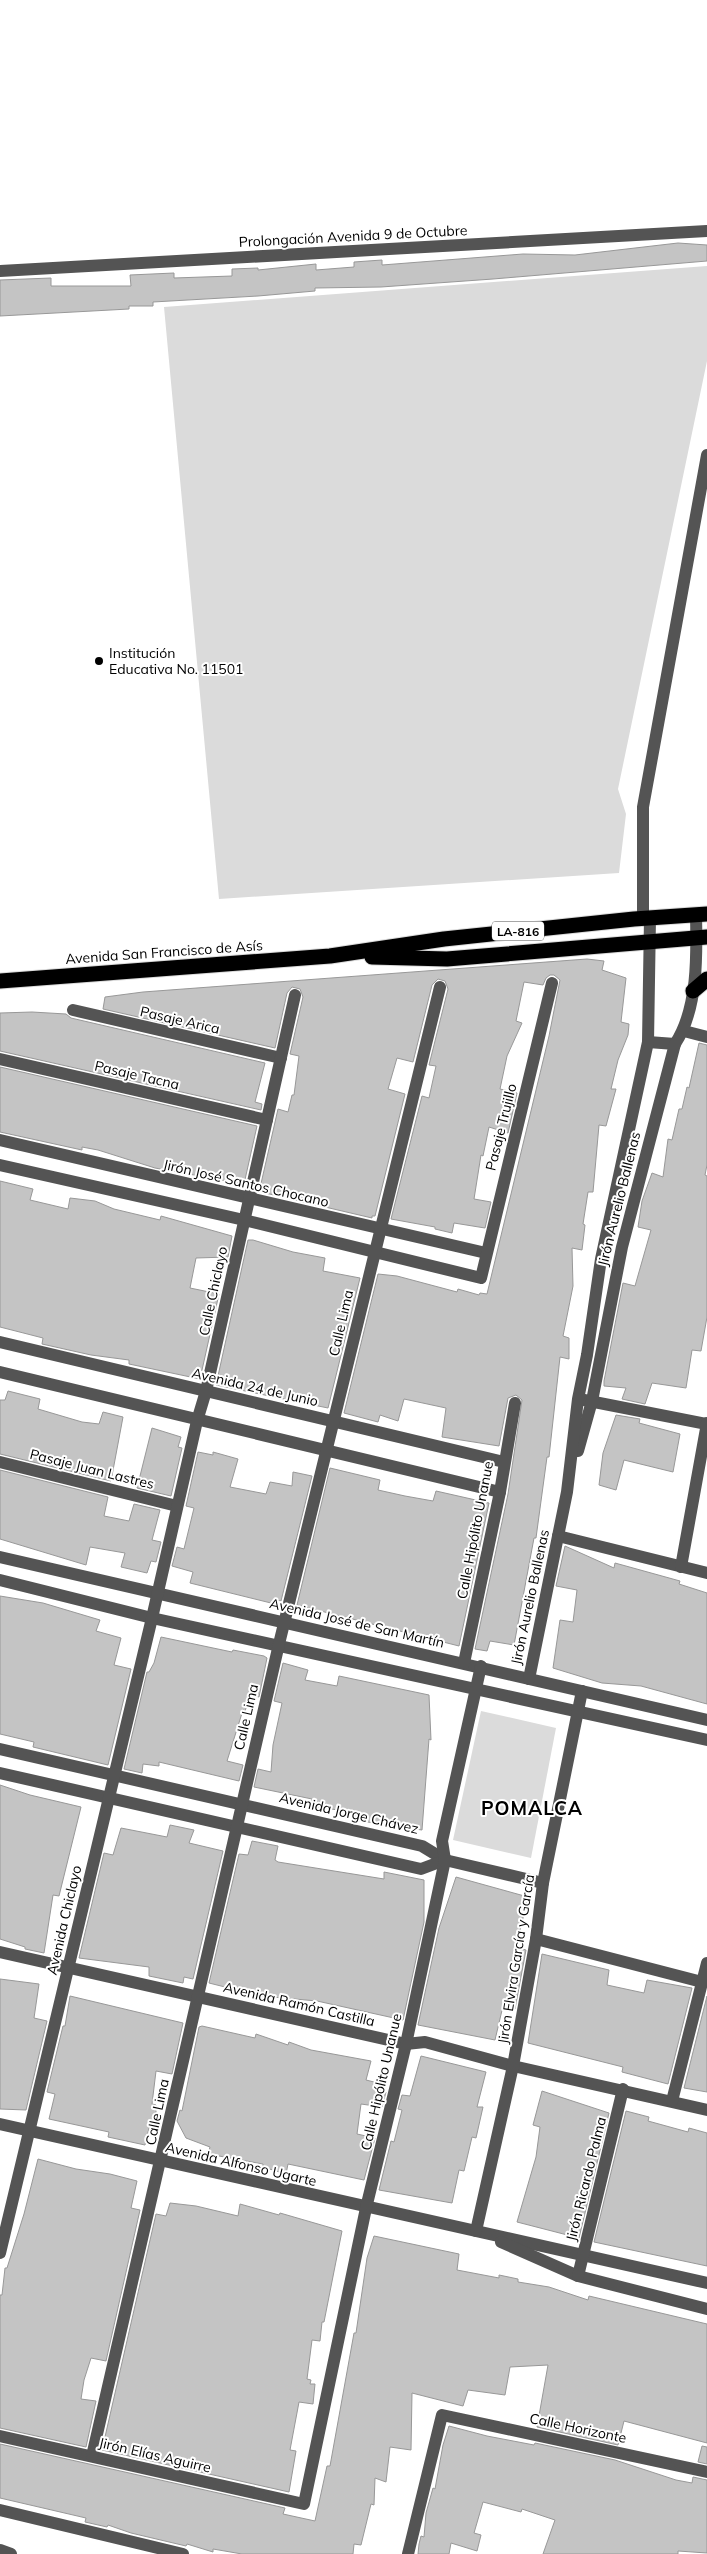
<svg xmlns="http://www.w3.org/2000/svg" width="707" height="2554" font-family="Mulish,sans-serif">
<rect width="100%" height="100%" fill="#fff"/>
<g fill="#dbdbdb">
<path d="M707,266V361L618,789L626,814L619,873L219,899L164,307Z"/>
<path d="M481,1711L556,1728L531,1858L453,1840Z"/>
</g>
<g fill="#c4c4c4" stroke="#989898">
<path d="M678,243L707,245V261L493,279L381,287L315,288V291L258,296L153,302V306H129V309L0,316V280L51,278V286H131L130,275L174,273V278L232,276V269L258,268V270L316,264V270L354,267V262L382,260V265L523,254L575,255Z"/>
<path d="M587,959L604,961L602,970L626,978L621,1022L629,1024L628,1035L618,1060L611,1089H616L606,1126L599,1125L593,1192H588L583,1224L585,1225L582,1250L572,1248L573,1286L563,1336L569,1338V1359L560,1357L549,1457H547L536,1538H534L514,1645L490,1641L487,1651L475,1649L508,1494L522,1400L516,1395L508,1398L499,1446L442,1437L446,1408L404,1399L398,1421L380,1415L378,1422L344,1413L378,1274L397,1276L457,1292L458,1289L479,1295L480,1293L487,1294L549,1036L560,980L554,975H550L546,978L543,985L524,982L516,1021L522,1023L507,1056L500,1089L517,1093L508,1133L489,1127L483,1156L481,1155L474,1199L491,1202L485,1228L454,1223L452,1233L435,1229V1227L391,1219L422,1096L429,1098L436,1066L429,1065L448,989L445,981L438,979L432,985L413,1062L397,1058L388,1089L405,1094L375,1216H372V1218L261,1192L262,1188H260L278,1109L288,1112L292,1095H294L299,1056L290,1054L303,997L300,989L292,987L287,993L275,1048L103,1009L105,997L143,992Z"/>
<path d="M32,1012L66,1014L71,1018L265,1063L255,1102L262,1104L261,1110L0,1051V1013Z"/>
<path d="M699,1043L707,1045V1165L705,1175L707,1176V1317L701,1351L692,1350L686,1388L652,1383L645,1404L622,1399L626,1388L604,1386V1381L623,1283L635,1286L651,1230L638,1227L642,1201L652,1173L663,1177L668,1139L672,1140L679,1109H682L687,1087L689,1088Z"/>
<path d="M0,1067L257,1126L244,1184L155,1168L98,1150L82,1147V1150L0,1132Z"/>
<path d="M0,1181L33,1189L30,1200L68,1209L70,1198L95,1201L114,1209L160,1220L161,1216L232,1236L228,1257L196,1258L190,1288L219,1294L200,1379L129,1364V1360L91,1355L42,1344L43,1338L0,1327Z"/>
<path d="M248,1240H253L293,1252L325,1258L323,1271L360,1278L328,1408L216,1385Z"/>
<path d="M8,1391L40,1399L38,1409L82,1422L99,1424L103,1412L123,1417L111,1481L0,1454V1400H5Z"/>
<path d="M616,1415L640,1419L639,1423L680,1434L673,1472L624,1460L616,1490L599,1485L603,1453Z"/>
<path d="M152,1428L181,1437L178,1447L182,1448L171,1496L137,1488Z"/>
<path d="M198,1452L213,1455V1452L238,1459L230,1487L266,1494L270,1482L292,1486L293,1472L312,1476L281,1601L276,1600L275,1604L190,1583L193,1572L172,1566L177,1547L184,1549L194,1508L186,1506Z"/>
<path d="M330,1468L380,1480L378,1490L405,1496L433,1501L436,1491L489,1503L459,1646L297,1605Z"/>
<path d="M0,1470L108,1497L104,1516L129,1521L134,1504L160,1510L152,1540L161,1542L156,1562L151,1561L147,1573L121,1567L125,1553L90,1547L86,1565L0,1539Z"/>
<path d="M565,1546L614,1568L615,1563L680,1581L679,1584L707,1593V1704L641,1686L602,1683L553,1668L560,1620L573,1622L577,1590L556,1586Z"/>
<path d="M0,1596L43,1603L100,1620L96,1631L121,1638L114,1665L131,1669L108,1765L33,1747L34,1742L0,1734Z"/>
<path d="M161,1637L232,1652L233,1650L264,1656L267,1658L259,1697L251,1695L245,1711L243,1710L227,1761L243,1765L239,1781L159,1762V1766L143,1764L142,1773L124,1769L147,1672H149L154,1663Z"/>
<path d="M283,1663L308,1670L305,1680L337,1686L339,1676L429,1695L431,1740L429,1739L422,1830L354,1820L355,1816L338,1810L311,1806L312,1799L254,1787L258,1769L271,1772L273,1745L282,1703L274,1701Z"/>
<path d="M0,1785L30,1795L81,1807L59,1896L53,1895L44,1953L25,1949V1947L0,1939Z"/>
<path d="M170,1825L194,1830L189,1843L223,1851L193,1979L184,1977L183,1983L149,1976V1967L79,1958L104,1853L113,1855L121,1828L167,1837Z"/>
<path d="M252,1841L278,1846L275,1860L278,1862L384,1879V1872L424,1880V1922L403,2020L317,2001L261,1996L209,1983L239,1854L248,1855Z"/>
<path d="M456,1877L528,1897L516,1947L526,1950L515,2009L503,2006L495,2040L418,2025L439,1928Z"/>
<path d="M542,1954L609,1970L607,1985L644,1993L647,1980L692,1988L668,2084L622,2072L623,2067L528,2043Z"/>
<path d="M0,1979L39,1984L34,2018L47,2021L26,2110L0,2109Z"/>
<path d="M70,1996L183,2023L172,2074L156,2071L152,2104L156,2105V2129L149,2128L145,2145L108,2137L109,2132L49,2119L55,2094L47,2092L63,2026H65Z"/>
<path d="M707,1996V2092L684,2088Z"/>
<path d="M202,2026L255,2038L256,2034L288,2045L289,2042L311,2050L371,2061L366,2080L382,2084L381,2091L386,2092L382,2107L361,2104L357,2134L375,2138L364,2180L288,2164L286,2174L263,2167V2164L208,2154L210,2147L186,2138L177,2121L180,2110L182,2111L199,2027Z"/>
<path d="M421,2056L486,2072L477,2107H483L476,2138L472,2137L464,2171L459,2170L452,2203L379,2190L391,2141L394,2142L402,2110L398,2109L402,2095L410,2096Z"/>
<path d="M542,2091L609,2113L579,2238L517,2222L536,2157L540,2127L533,2125Z"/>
<path d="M626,2111L649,2117L648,2121L688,2132L689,2128L707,2133V2266L594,2242Z"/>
<path d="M38,2159L76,2169L110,2174L137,2181L131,2208L140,2210L106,2361L91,2358L84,2380L81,2399L96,2401L86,2447L0,2428V2295H2L5,2268H7L24,2214Z"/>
<path d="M170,2203L196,2206L238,2216L240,2204L279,2215L280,2213L342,2231L324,2322H322L320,2341L312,2340L307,2379L311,2380L310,2384H315L313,2404L299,2402L290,2450L296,2451L289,2492L102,2450L156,2214L166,2216Z"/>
<path d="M374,2236L459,2254L457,2270L499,2278V2275L518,2279V2282L549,2287L588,2300L589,2296L707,2324V2443L624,2421L618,2445L537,2427L548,2365L510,2367L505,2395L468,2390L463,2406L412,2393L411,2450L390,2447L386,2482L375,2478L374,2505L371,2504L361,2545L354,2544L353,2554H242L213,2549V2552L187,2544L186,2546L131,2533L108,2525L107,2527L85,2522L86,2518L0,2498V2444L285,2508L283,2514L315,2521L327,2466H330L354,2333H356L367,2258Z"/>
<path d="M449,2426L487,2436L534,2445L535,2443L615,2460L676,2480L692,2483L693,2477L707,2480V2553L678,2551V2554H543L555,2520L522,2509L521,2512L483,2502L474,2533L481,2535L477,2551L451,2543L449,2554H418L419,2544L421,2536L424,2537L426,2513L433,2488L435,2489L443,2445Z"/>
<path d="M702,2446L707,2447V2464L698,2462Z"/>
</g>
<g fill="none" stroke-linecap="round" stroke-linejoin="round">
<defs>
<g id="highway">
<path d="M372,957L447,959L707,937"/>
<path d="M0,981L330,956L444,939L634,919L707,914"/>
<path d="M693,991L707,979"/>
</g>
</defs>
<use href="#highway" stroke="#dbdbdb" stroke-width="17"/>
<g stroke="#545454" stroke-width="12">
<path d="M0,271L707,231"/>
<path d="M643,918V807L707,455"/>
<path d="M73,1010L281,1058"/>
<path d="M684,1031L707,1037"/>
<path d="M648,1042L675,1044"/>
<path d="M0,1059L267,1120"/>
<path d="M0,1140L486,1253"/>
<path d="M0,1165L244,1220L481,1278L552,983"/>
<path d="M0,1342L504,1462"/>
<path d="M0,1372L500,1492"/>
<path d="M584,1400L707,1424"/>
<path d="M578,1451L592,1401L622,1247L675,1044C698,1009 697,956 696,915"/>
<path d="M0,1462L177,1506"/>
<path d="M558,1536L707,1573"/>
<path d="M0,1557L707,1720"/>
<path d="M681,1567L707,1423"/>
<path d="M0,1580L152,1618L707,1740"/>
<path d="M464,1663L500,1492L515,1403"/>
<path d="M529,1679L567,1492L578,1399L587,1355L601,1259L648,1042L650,918"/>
<path d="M0,1749L422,1846L445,1860L543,1883"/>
<path d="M0,1773L421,1869L445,1860"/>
<path d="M536,1939L702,1982"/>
<path d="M0,1952L406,2044L425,2042L513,2066L707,2110"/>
<path d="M672,2101L707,1963"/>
<path d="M0,2124L707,2283"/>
<path d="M476,2231L513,2066L536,1939L543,1883L582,1691"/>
<path d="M501,2242L578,2276L707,2309"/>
<path d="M0,2253L152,1618L197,1421L206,1391L295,995"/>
<path d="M578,2276L623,2089"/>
<path d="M0,2436L304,2504L366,2208L406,2044L445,1860L442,1841L481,1666"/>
<path d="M92,2456L279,1644L440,987"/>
<path d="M0,2510L183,2554"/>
<path d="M0,2550L11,2554"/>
<path d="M408,2554L442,2415L707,2472"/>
</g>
<use href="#highway" stroke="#000" stroke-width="15"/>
</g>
<circle fill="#000" stroke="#fff" stroke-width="2" cx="99" cy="661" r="5"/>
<g text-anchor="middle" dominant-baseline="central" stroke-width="4" stroke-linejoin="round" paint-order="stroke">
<rect fill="#fff" stroke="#4c4c4c" stroke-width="1" x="492" y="921.5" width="52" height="19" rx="4"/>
<g font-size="12" font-weight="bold" fill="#000">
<text x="518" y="931">LA-816</text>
</g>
<g font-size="14" fill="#000" stroke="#fff">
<text transform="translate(353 236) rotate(-3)">Prolongación Avenida 9 de Octubre</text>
<text transform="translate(164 952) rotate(-4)">Avenida San Francisco de Asís</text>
<text transform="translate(180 1020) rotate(13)">Pasaje Arica</text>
<text transform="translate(137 1075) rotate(13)">Pasaje Tacna</text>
<text transform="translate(501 1127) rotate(-76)">Pasaje Trujillo</text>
<text transform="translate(246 1183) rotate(13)">Jirón José Santos Chocano</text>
<text transform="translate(619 1199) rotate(-76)">Jirón Aurelio Ballenas</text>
<text transform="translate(213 1291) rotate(-78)">Calle Chiclayo</text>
<text transform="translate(341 1323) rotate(-77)">Calle Lima</text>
<text transform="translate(255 1387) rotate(13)">Avenida 24 de Junio</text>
<text transform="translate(92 1469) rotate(14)">Pasaje Juan Lastres</text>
<text transform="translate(475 1530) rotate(-79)">Calle Hipólito Unanue</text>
<text transform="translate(530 1597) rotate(-78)">Jirón Aurelio Ballenas</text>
<text transform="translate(357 1623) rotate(13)">Avenida José de San Martín</text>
<text transform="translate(246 1717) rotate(-77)">Calle Lima</text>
<text transform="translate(349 1813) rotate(13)">Avenida Jorge Chávez</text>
<text transform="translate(64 1920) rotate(-77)">Avenida Chiclayo</text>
<text transform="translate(516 1959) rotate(-81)">Jirón Elvira García y García</text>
<text transform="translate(299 2004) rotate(13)">Avenida Ramón Castilla</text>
<text transform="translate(381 2082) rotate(-77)">Calle Hipólito Unanue</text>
<text transform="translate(157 2112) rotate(-78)">Calle Lima</text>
<text transform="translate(241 2164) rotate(13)">Avenida Alfonso Ugarte</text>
<text transform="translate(586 2179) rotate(-76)">Jirón Ricardo Palma</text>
<text transform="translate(578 2428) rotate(12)">Calle Horizonte</text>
<text transform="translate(155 2455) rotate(13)">Jirón Elías Aguirre</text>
</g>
<g font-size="14" fill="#000" stroke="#fff" text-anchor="start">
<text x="109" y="653">Institución<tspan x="109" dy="16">Educativa No. 11501</tspan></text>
</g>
<g font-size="19" font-weight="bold" letter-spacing="1" fill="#000" stroke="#fff">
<text x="532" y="1808">POMALCA</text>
</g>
</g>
</svg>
